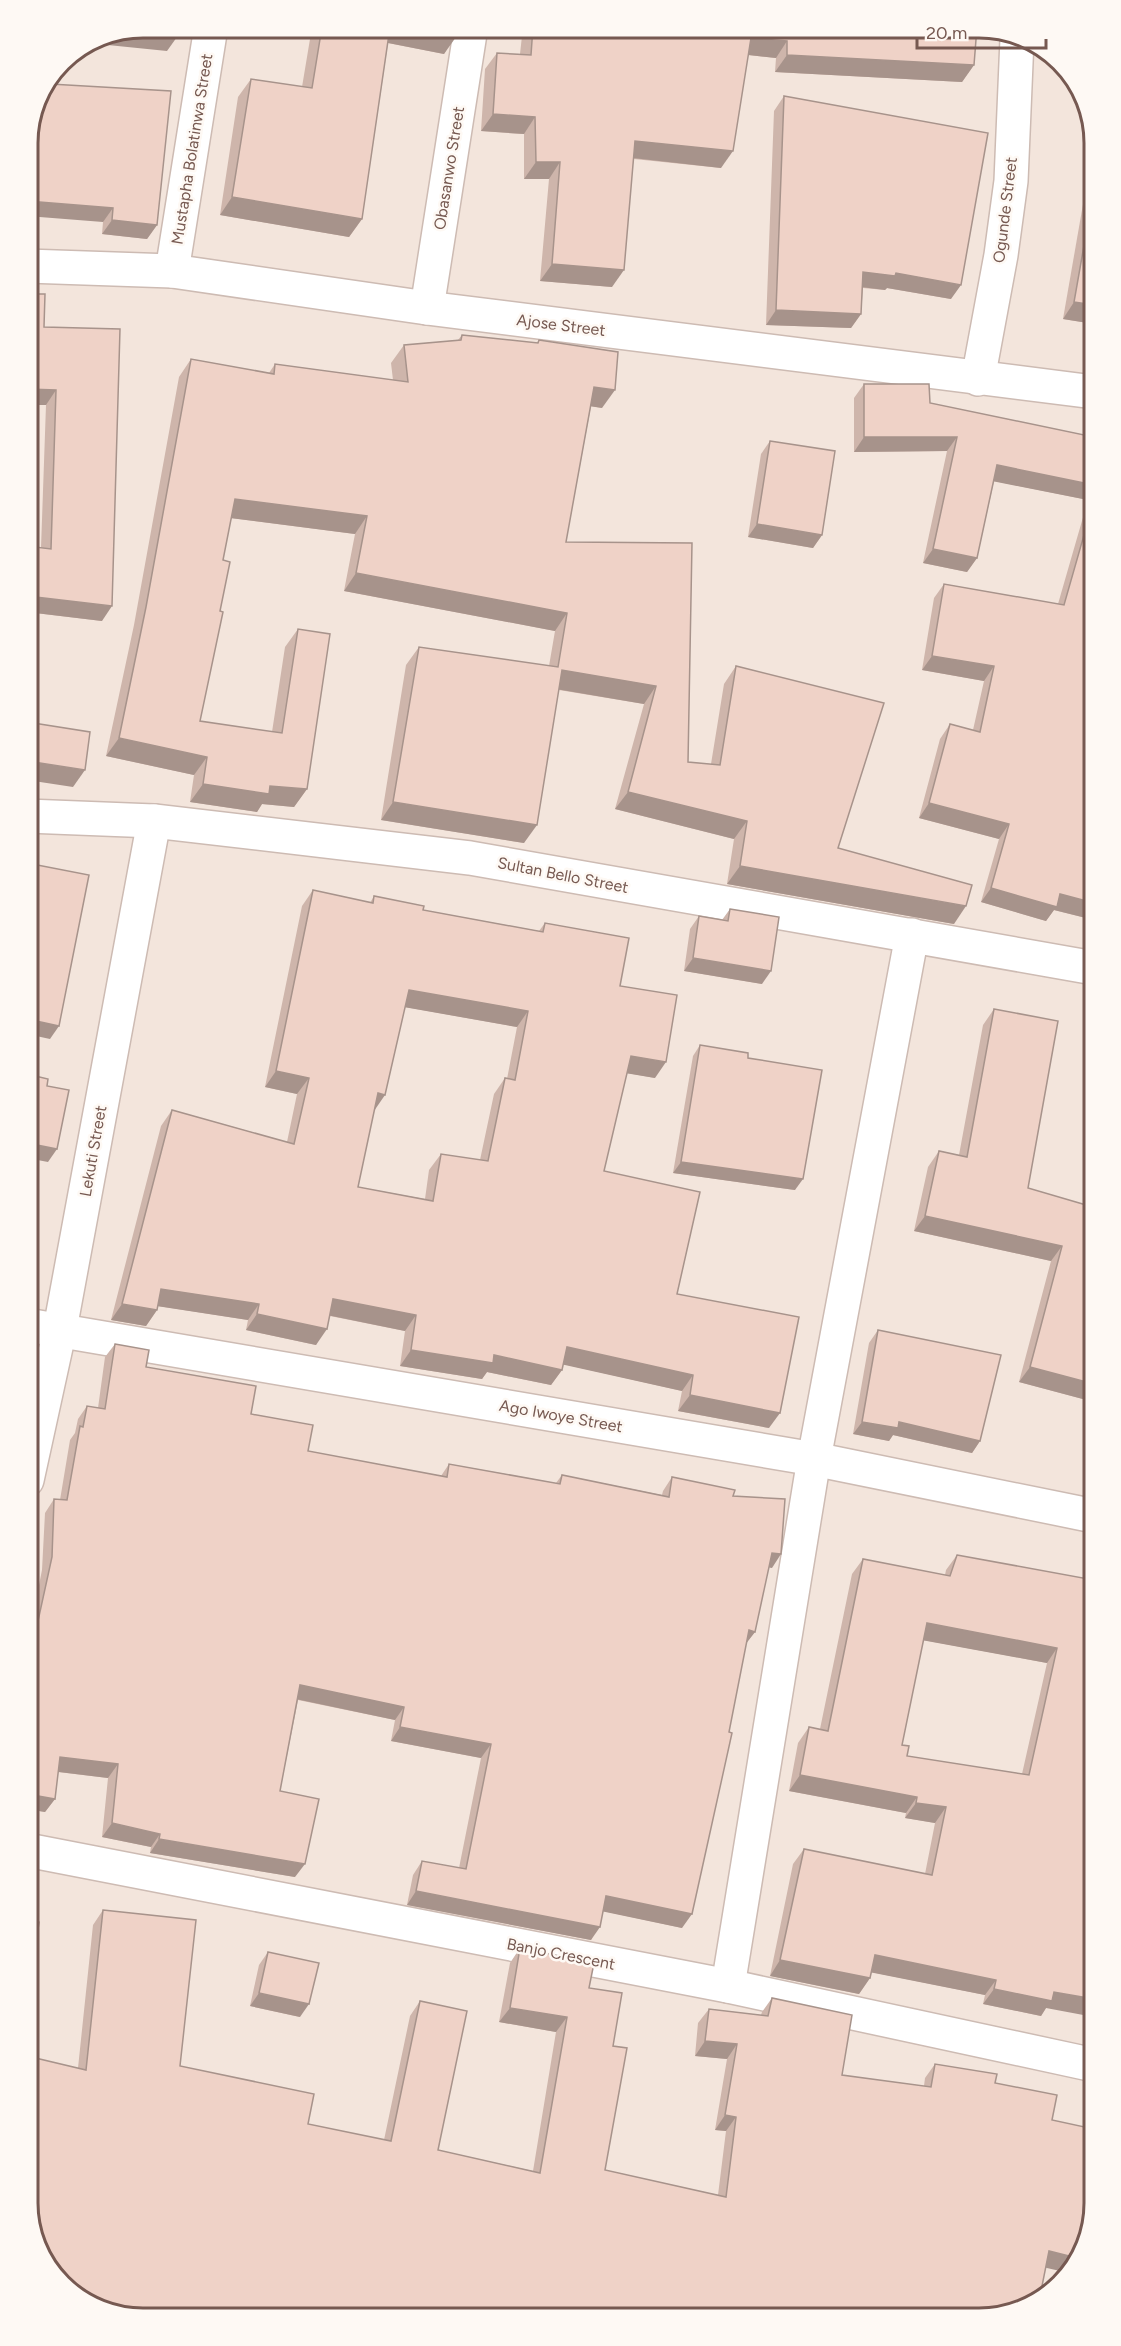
<svg xmlns="http://www.w3.org/2000/svg" width="1121" height="2346" font-family="Figtree,sans-serif">
<rect width="100%" height="100%" fill="#fbf4ed"/>
<path fill="#f3e5dc" d="M142,27H987L1049,51L1085,98L1094,142V2204L1074,2268L1023,2310L979,2319H135L36,2248L27,2204V135L61,60L98,36Z"/>
<g fill="none" stroke-linecap="round" stroke-linejoin="round">
<defs>
<g id="minor">
<path d="M27,266L172,271L427,308L1094,392"/>
<path d="M172,271L211,27"/>
<path d="M427,308L471,27"/>
<path d="M978,379L1001,255L1011,181L1017,39"/>
<path d="M27,816L154,821L470,858L1094,968"/>
<path d="M27,1325L814,1459L1094,1516"/>
<path d="M27,1480L60,1329L154,821"/>
<path d="M27,1850L728,1986L1094,2065"/>
<path d="M728,1986L814,1459L912,935"/>
</g>
</defs>
<use href="#minor" stroke="#cdbbb3" stroke-width="36"/>
<use href="#minor" stroke="#fff" stroke-width="33"/>
</g>
<g fill="#ceb5ab" fill-rule="evenodd">
<path d="M312,27H458L444,54L388,43L362,219L349,237L220,215L238,97L251,79L302,87Z"/>
<path d="M523,27H977L974,65L962,82L775,72L776,58L748,55L721,168L634,159L612,287L540,281L549,179H524V134L481,131L485,69L497,53L520,54Z"/>
<path d="M784,96L951,299L887,288L885,290L863,288L861,314L851,328L766,325L774,111Z"/>
<path d="M27,135L157,225L147,239L102,234L103,222Z"/>
<path d="M1094,141V324L1063,319Z"/>
<path d="M27,294L44,327L102,621L27,612V546L41,548L46,405H27Z"/>
<path d="M462,335L537,343L539,340L602,408L591,406L566,542L692,543L688,762L711,764L724,684L736,666L838,848L954,924L727,884L734,839L615,809L644,704L559,690L524,843L381,820L406,665L419,647L549,666L555,631L344,591L355,534L231,518L223,560L220,611L200,721L272,732L285,647L298,629L307,789L294,807L262,804L257,812L190,802L194,775L106,756L134,625L179,377L191,359L269,373L275,364L393,380L391,363L404,345L458,340Z"/>
<path d="M864,384L930,403L1094,437V920L1054,910L1046,921L981,902L999,839L919,818L940,739L950,724L973,730L984,681L922,670L934,598L944,584L1058,604L1088,500L994,481L977,558L967,572L923,563L947,451L854,452V398Z"/>
<path d="M770,441L822,535L813,548L748,537L761,454Z"/>
<path d="M313,890L370,903L374,896L423,910L539,931L545,923L620,986L655,1078L627,1073L604,1171L677,1294L769,1428L678,1411L682,1391L563,1364L562,1370L551,1385L487,1372L482,1379L400,1366L405,1331L330,1316L316,1345L246,1330L248,1320L158,1306L157,1310L146,1326L111,1320L161,1126L172,1110L287,1142L297,1094L265,1087L302,906ZM405,1007L517,1027L507,1079L505,1078L494,1094L480,1160L441,1154L429,1170L425,1199L358,1187L374,1110Z"/>
<path d="M730,909L762,984L684,971L690,929L699,916L722,920Z"/>
<path d="M994,1009L1028,1188L1086,1205L1094,1170V1402L1019,1382L1051,1261L914,1231L928,1167L939,1151L959,1155L983,1025Z"/>
<path d="M700,1045L748,1058L795,1190L673,1173L693,1056Z"/>
<path d="M878,1330L980,1441L972,1453L893,1435L889,1441L853,1434L869,1343Z"/>
<path d="M115,1344L146,1367L251,1414L308,1451L441,1476L449,1464L556,1483L562,1475L662,1495L663,1491L672,1477L733,1496L772,1568L769,1567L755,1632L746,1643L682,1928L603,1911L591,1940L407,1905L413,1875L422,1861L459,1868L481,1758L391,1741L395,1720L298,1700L280,1791L295,1877L150,1853L151,1847L102,1837L108,1778L58,1772L55,1799L45,1812L27,1809V1619L32,1620L42,1570L45,1513L54,1499L60,1500L70,1440L75,1433L78,1419L87,1406L98,1408L105,1357Z"/>
<path d="M957,1555L1091,1596L1046,2008L1041,2016L983,2004L985,1995L871,1972L870,1978L859,1994L770,1976L793,1864L804,1849L925,1874L935,1823L905,1818L906,1813L789,1791L798,1743L809,1727L820,1729L852,1574L863,1559L945,1575L946,1570ZM923,1640L1047,1663L1022,1774L907,1756L902,1745Z"/>
<path d="M103,1910L180,2066L308,2124L384,2140L410,2016L420,2001L438,2150L533,2171L556,2032L499,2022L510,1963L520,1948L589,1988L613,2046L605,2170L718,2195L726,2131L715,2130L727,2059L695,2056L698,2023L709,2009L761,2015L762,2012L772,1998L842,2075L924,2086L925,2078L935,2064L995,2083L1052,2120L1045,2267L1023,2310L78,2068L93,1925Z"/>
<path d="M268,1952L300,2017L250,2006L259,1965Z"/>
</g>
<g fill="#a7938b">
<path d="M388,27H411L456,37L444,54L378,41Z"/>
<path d="M122,31L177,37L167,51L88,43L98,36Z"/>
<path d="M751,38L787,41L776,58L740,54Z"/>
<path d="M787,55L974,65L962,82L775,72Z"/>
<path d="M493,114L535,117L524,134L481,131Z"/>
<path d="M635,141L733,151L721,168L624,157Z"/>
<path d="M536,162H560L549,179H524Z"/>
<path d="M232,197L362,219L349,237L220,215Z"/>
<path d="M27,201L113,208L103,222L27,216Z"/>
<path d="M112,220L157,225L147,239L102,234Z"/>
<path d="M552,264L624,270L612,287L540,281Z"/>
<path d="M863,272L896,273L961,285L951,299L887,288L885,290L853,286Z"/>
<path d="M1074,302L1094,305V324L1063,319Z"/>
<path d="M776,310L861,314L851,328L766,325Z"/>
<path d="M594,387L615,390L602,408L582,405Z"/>
<path d="M27,389L56,390L46,405H27Z"/>
<path d="M864,437H957L947,451L854,452Z"/>
<path d="M997,465L1094,485V491L1088,500L987,480Z"/>
<path d="M235,499L367,516L355,534L222,517Z"/>
<path d="M757,524L822,535L813,548L748,537Z"/>
<path d="M933,549L977,558L967,572L923,563Z"/>
<path d="M356,573L567,613L555,631L344,591Z"/>
<path d="M27,596L112,606L102,621L27,612Z"/>
<path d="M932,656L994,666L984,681L922,670Z"/>
<path d="M562,670L656,686L644,704L550,688Z"/>
<path d="M119,738L207,757L194,775L106,756Z"/>
<path d="M27,761L85,770L73,787L27,780Z"/>
<path d="M203,784L270,786L307,789L294,807L262,804L257,812L190,802Z"/>
<path d="M628,792L747,821L734,839L615,809Z"/>
<path d="M393,802L537,825L524,843L381,820Z"/>
<path d="M929,803L1009,824L999,839L919,818Z"/>
<path d="M740,866L966,906L954,924L727,884Z"/>
<path d="M991,888L1060,894L1094,903V920L1054,910L1046,921L981,902Z"/>
<path d="M693,958L771,971L762,984L684,971Z"/>
<path d="M409,990L528,1011L517,1027L398,1006Z"/>
<path d="M27,1019L59,1026L50,1039L27,1034Z"/>
<path d="M631,1056L666,1062L655,1078L619,1072Z"/>
<path d="M276,1071L309,1078L297,1094L265,1087Z"/>
<path d="M378,1093L385,1095L374,1111Z"/>
<path d="M27,1143L57,1149L48,1162L27,1158Z"/>
<path d="M681,1162L803,1179L795,1190L673,1173Z"/>
<path d="M925,1216L1062,1246L1051,1261L914,1231Z"/>
<path d="M161,1289L259,1304L248,1320L150,1305Z"/>
<path d="M333,1299L416,1315L405,1331L322,1314Z"/>
<path d="M122,1304L157,1310L146,1326L111,1320Z"/>
<path d="M257,1314L327,1329L316,1345L246,1330Z"/>
<path d="M567,1347L693,1375L682,1391L556,1363Z"/>
<path d="M411,1350L494,1355L562,1370L551,1385L487,1372L482,1379L400,1366Z"/>
<path d="M1030,1367L1094,1384V1402L1019,1382Z"/>
<path d="M690,1395L780,1413L769,1428L678,1411Z"/>
<path d="M862,1422H899L980,1441L972,1453L893,1435L889,1441L853,1434Z"/>
<path d="M772,1553L781,1554L772,1568L763,1566Z"/>
<path d="M927,1623L1057,1648L1047,1663L916,1639Z"/>
<path d="M749,1630L755,1632L745,1645Z"/>
<path d="M300,1685L404,1707L395,1720L291,1698Z"/>
<path d="M400,1727L491,1744L481,1758L391,1741Z"/>
<path d="M60,1757L118,1764L108,1778L51,1771Z"/>
<path d="M800,1775L917,1797L906,1813L789,1791Z"/>
<path d="M27,1794L55,1799L45,1812L27,1809Z"/>
<path d="M916,1803L946,1807L935,1823L905,1818Z"/>
<path d="M112,1823L160,1834L151,1847L102,1837Z"/>
<path d="M159,1839L305,1864L295,1877L150,1853Z"/>
<path d="M416,1891L600,1927L591,1940L407,1905Z"/>
<path d="M606,1896L692,1914L682,1928L596,1910Z"/>
<path d="M875,1955L996,1980L985,1995L864,1971Z"/>
<path d="M780,1960L870,1978L859,1994L770,1976Z"/>
<path d="M994,1989L1054,1992L1094,1999V2017L1046,2008L1041,2016L983,2004Z"/>
<path d="M259,1993L309,2004L300,2017L250,2006Z"/>
<path d="M510,2008L567,2017L556,2032L499,2022Z"/>
<path d="M705,2041L737,2044L727,2059L695,2056Z"/>
<path d="M725,2115L736,2117L726,2131L715,2130Z"/>
<path d="M1049,2251L1077,2258L1074,2268L1069,2273L1038,2266Z"/>
<path d="M675,2316L704,2319H673Z"/>
</g>
<g fill="#efd2c7" stroke="#a7938b" stroke-width="1.5" fill-rule="evenodd">
<path d="M142,27H178L177,37L122,31Z"/>
<path d="M322,27H390L362,219L232,197L251,79L312,88Z"/>
<path d="M411,27H458L456,37Z"/>
<path d="M533,27H977L974,65L787,55V41L751,38L733,151L635,141L624,270L552,264L560,162H536L535,117L493,114L497,53L531,55Z"/>
<path d="M50,84L171,91L157,225L112,220L113,208L27,201V135Z"/>
<path d="M784,96L988,133L961,285L896,273L895,276L863,272L861,314L776,310Z"/>
<path d="M1094,189V305L1074,302Z"/>
<path d="M27,294H45L44,327L120,329L112,606L27,596V546L51,549L56,390L27,389Z"/>
<path d="M462,335L538,343L539,340L618,352L615,390L594,387L566,542L692,543L688,762L720,765L736,666L884,703L838,848L972,885L966,906L740,866L747,821L628,792L656,686L562,670L537,825L393,802L419,647L558,667L567,613L356,573L367,516L235,499L223,560L230,562L220,611L223,612L200,721L282,733L298,629L330,634L307,789L270,786L269,794L203,784L207,757L119,738L146,607L191,359L274,374L275,364L408,382L404,345L461,340Z"/>
<path d="M864,384H929L930,403L1094,437V485L997,465L977,558L933,549L957,437H864Z"/>
<path d="M770,441L835,451L822,535L757,524Z"/>
<path d="M1094,500V903L1060,894L1057,907L991,888L1009,824L929,803L950,724L980,732L994,666L932,656L944,584L1064,605Z"/>
<path d="M27,722L90,732L85,770L27,761Z"/>
<path d="M27,863L89,875L59,1026L27,1019Z"/>
<path d="M313,890L373,903L374,896L424,906L423,910L543,932L545,923L629,938L620,986L677,995L666,1062L631,1056L604,1171L700,1192L677,1294L799,1317L780,1413L690,1395L693,1375L567,1347L562,1370L494,1355L493,1363L411,1350L416,1315L333,1299L327,1329L257,1314L259,1304L161,1289L157,1310L122,1304L172,1110L294,1144L309,1078L276,1071ZM409,990L528,1011L515,1080L505,1078L488,1161L441,1154L433,1201L358,1187L378,1093L385,1095Z"/>
<path d="M730,909L779,917L771,971L693,958L699,916L728,921Z"/>
<path d="M994,1009L1058,1021L1028,1188L1093,1207L1094,1202V1384L1030,1367L1062,1246L925,1216L939,1151L967,1157Z"/>
<path d="M700,1045L748,1053V1058L822,1070L803,1179L681,1162Z"/>
<path d="M27,1074L48,1079L47,1086L69,1090L57,1149L27,1143Z"/>
<path d="M878,1330L1001,1355L980,1441L899,1422L898,1428L862,1422Z"/>
<path d="M115,1344L149,1350L146,1367L256,1386L251,1414L313,1425L308,1451L447,1477L449,1464L560,1484L562,1475L669,1497L672,1477L735,1490L733,1496L785,1499L781,1554L772,1553L755,1632L749,1630L729,1732L732,1733L692,1914L606,1896L600,1927L416,1891L422,1861L466,1869L491,1744L400,1727L404,1707L300,1685L280,1791L319,1799L305,1864L159,1839L160,1834L112,1823L118,1764L60,1757L55,1799L27,1794V1619L38,1621L52,1557L54,1499L67,1500L80,1426L83,1427L87,1406L105,1409Z"/>
<path d="M957,1555L1094,1580L1091,1596H1094V1999L1054,1992L1052,2001L994,1989L996,1980L875,1955L870,1978L780,1960L804,1849L932,1875L946,1807L916,1803L917,1797L800,1775L809,1727L828,1731L863,1559L950,1576ZM927,1623L1057,1648L1029,1775L907,1756L909,1746L902,1745Z"/>
<path d="M103,1910L196,1920L180,2066L314,2094L308,2124L391,2141L420,2001L467,2011L438,2150L540,2173L567,2017L510,2008L520,1948L594,1963L589,1988L622,1993L613,2046L627,2048L605,2170L726,2197L736,2117L725,2115L737,2044L705,2041L709,2009L768,2016L772,1998L852,2015L842,2075L931,2087L935,2064L997,2074L995,2083L1057,2095L1052,2120L1094,2129V2204L1077,2258L1049,2251L1040,2296L1023,2310L979,2319H704L675,2316L674,2319H135L78,2299L36,2248L27,2204V2056L86,2070Z"/>
<path d="M27,1920L39,1922L27,2010Z"/>
<path d="M268,1952L319,1963L309,2004L259,1993Z"/>
</g>
<g text-anchor="middle" dominant-baseline="central" stroke-width="5" stroke-linejoin="round" paint-order="stroke">
<g font-size="16" fill="#765951" stroke="#fef9f4">
<text transform="translate(192 149) rotate(-81)">Mustapha Bolatinwa Street</text>
<text transform="translate(449 168) rotate(-81)">Obasanwo Street</text>
<text transform="translate(1005 210) rotate(-83)">Ogunde Street</text>
<text transform="translate(561 325) rotate(7)">Ajose Street</text>
<text transform="translate(563 875) rotate(11)">Sultan Bello Street</text>
<text transform="translate(93 1151) rotate(-80)">Lekuti Street</text>
<text transform="translate(561 1416) rotate(10)">Ago Iwoye Street</text>
<text transform="translate(561 1954) rotate(11)">Banjo Crescent</text>
</g>
</g>
<path d="M0 0H1121V2346H0ZM143 38H979A105 105 0 0 1 1084 143V2203A105 105 0 0 1 979 2308H143A105 105 0 0 1 38 2203V143A105 105 0 0 1 143 38Z" fill="#fef9f4" fill-rule="evenodd"/>
<path fill="none" stroke="#765951" stroke-width="3" d="M143 38H979A105 105 0 0 1 1084 143V2203A105 105 0 0 1 979 2308H143A105 105 0 0 1 38 2203V143A105 105 0 0 1 143 38Z"/>
<path d="M917 39v9h129v-9" fill="none" stroke="#765951" stroke-width="3"/>
<text x="926" y="39" font-size="18" fill="#765951" stroke="#fef9f4" stroke-width="4.5" paint-order="stroke">20 m</text>
</svg>
